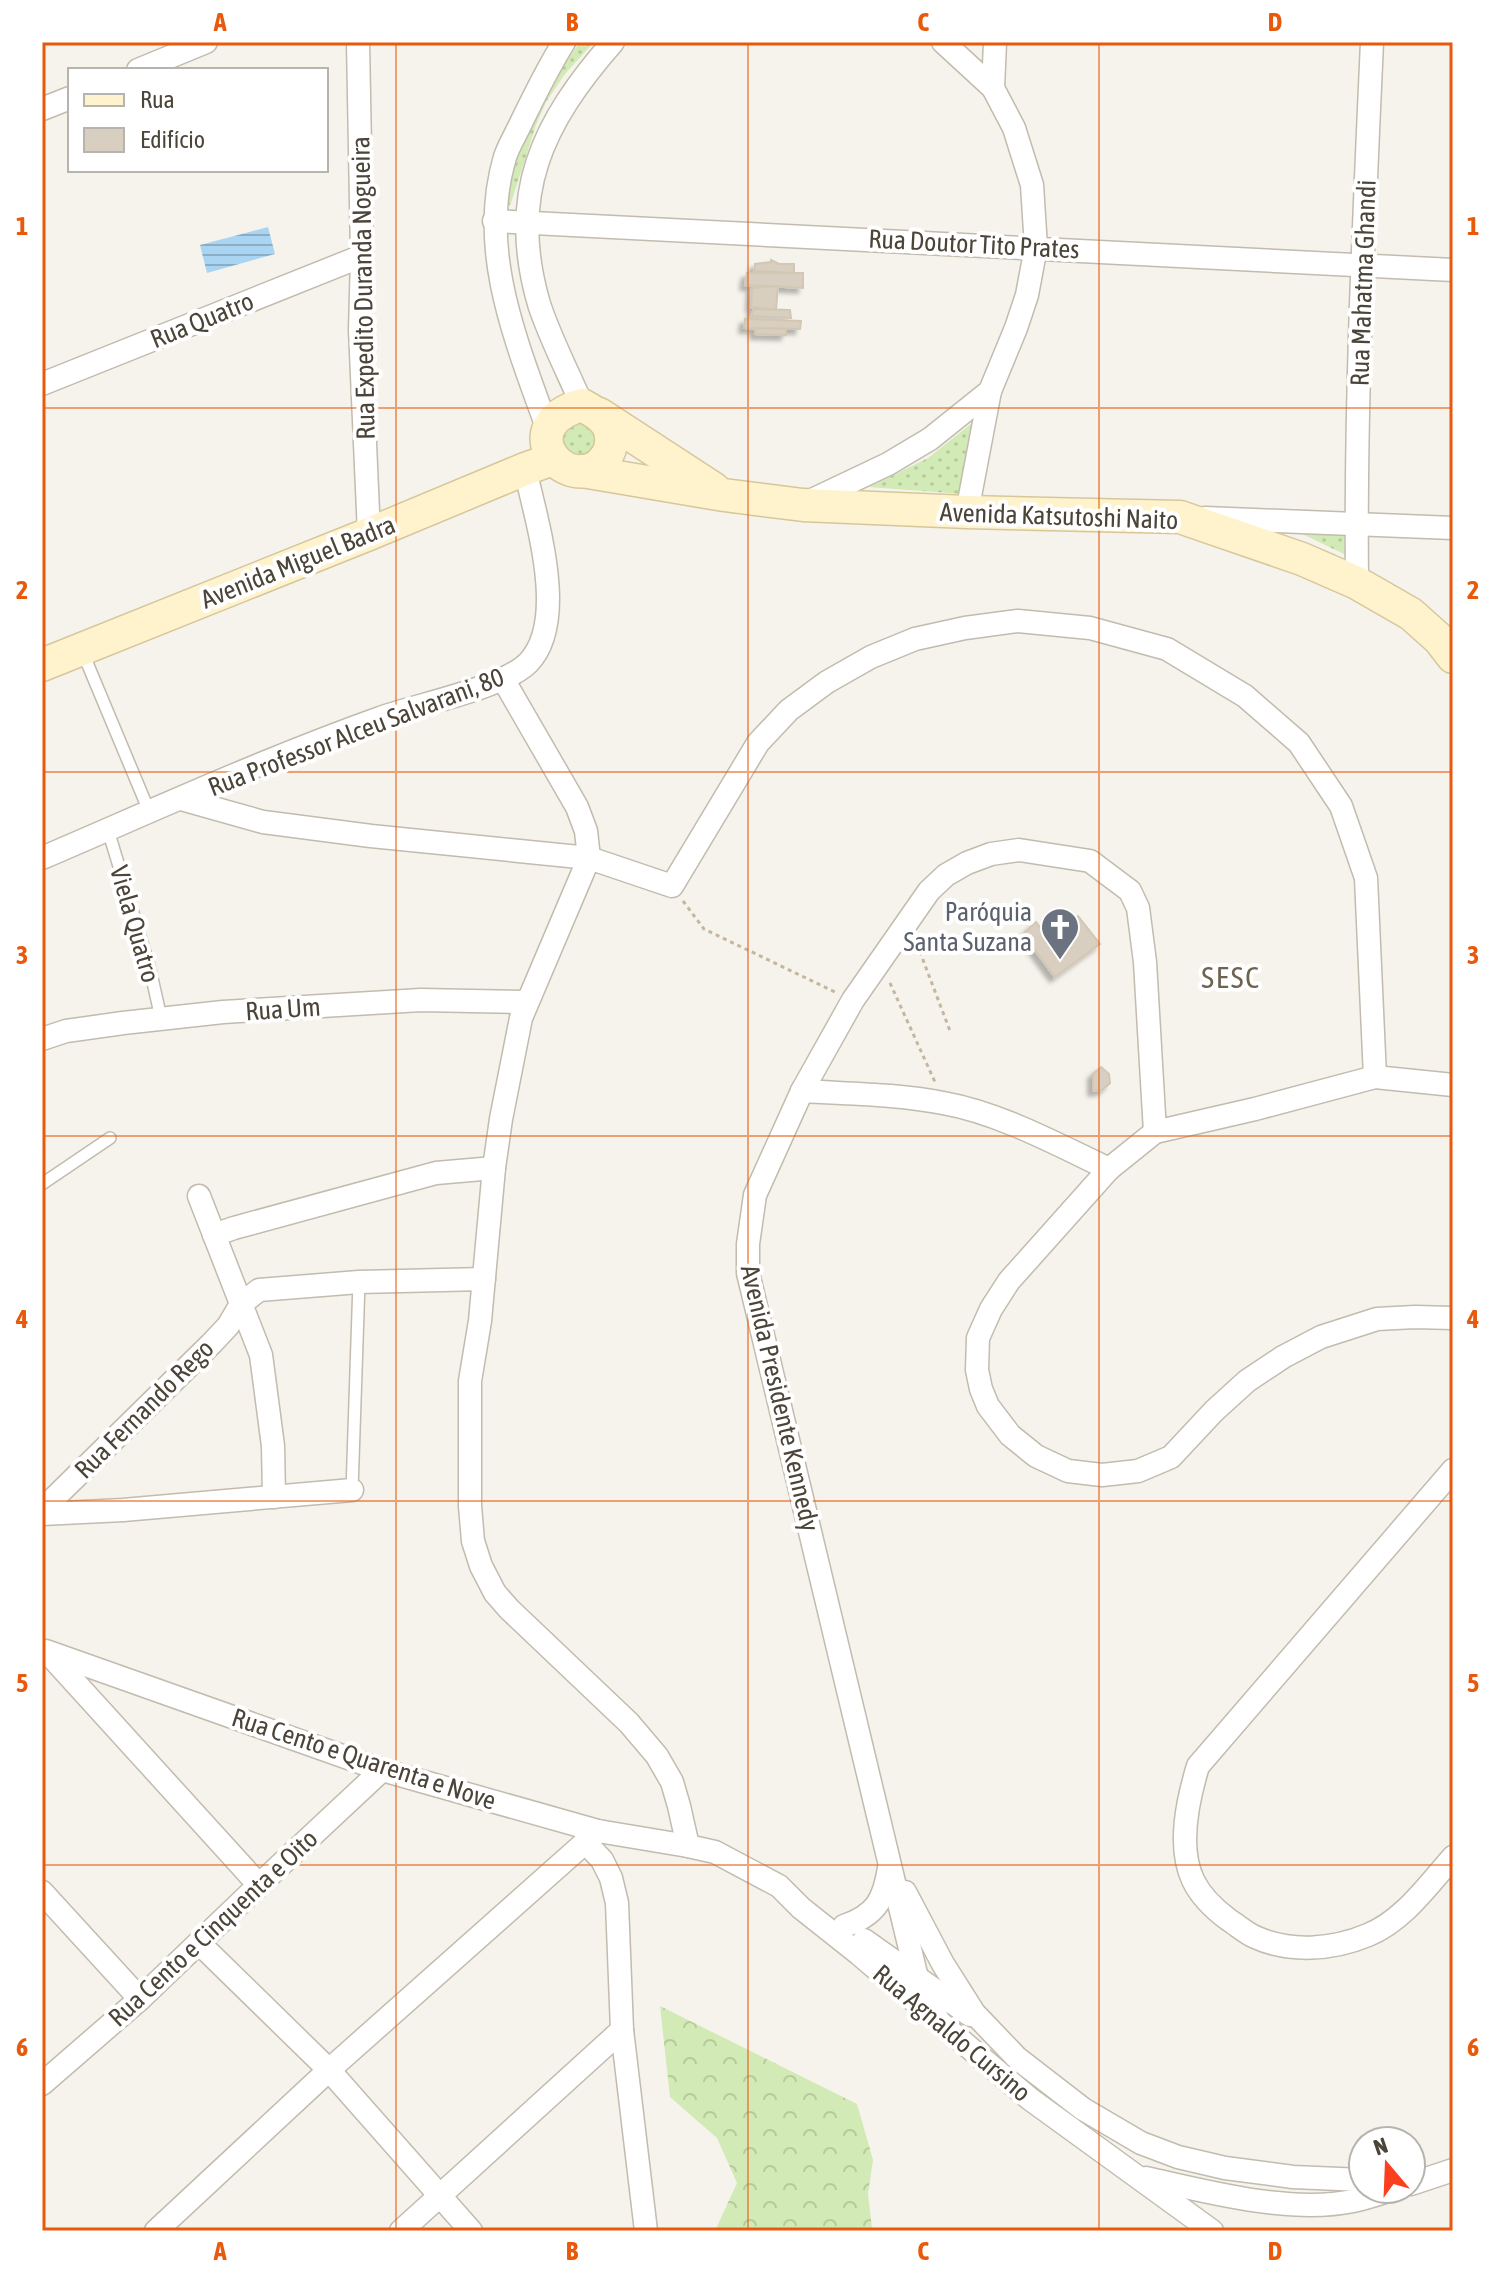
<svg xmlns="http://www.w3.org/2000/svg" width="1495" height="2273" font-family="'Asap Condensed',sans-serif">
<defs>
<pattern id="grass-dots" width="8" height="8" patternUnits="userSpaceOnUse" patternTransform="scale(2)"><rect width="8" height="8" fill="#d2eab5"/><path d="M2 2h.1M6 6h.1" fill="none" stroke="#b6ca9c" stroke-width="1.8" stroke-linecap="round"/></pattern>
<pattern id="forest-crowns" width="20" height="18" patternUnits="userSpaceOnUse" patternTransform="scale(2)"><rect width="20" height="18" fill="#d2eab5"/><path d="M2 6a3 3 0 1 1 6 0M12 15a3 3 0 1 1 6 0" fill="none" stroke="#b6ca9c"/></pattern>
<pattern id="water-rules" width="6" height="5" patternUnits="userSpaceOnUse" patternTransform="scale(2)"><rect width="6" height="5" fill="#a9d4f2"/><path d="M0 2.5h6" fill="none" stroke="#8caec5"/></pattern>
<filter id="shadow"><feDropShadow dx="-5" dy="5" stdDeviation="2" flood-color="#0004"/></filter>
</defs>
<rect width="100%" height="100%" fill="#f6f3ec"/>
<g fill="url(#grass-dots)">
<path d="M580,42L593,43L565,74L546,102L536,125L510,206L502,203L506,181L539,99Z"/>
<path d="M571,420L595,427L598,447L574,460L557,434Z"/>
<path d="M976,420L962,494L869,487L928,458Z"/>
<path d="M1294,530L1345,534L1344,544L1346,555Z"/>
</g>
<path fill="url(#forest-crowns)" d="M660,2006L857,2104L873,2160L868,2194L872,2228L842,2229L841,2231H715L737,2183L717,2138L670,2097Z"/>
<path fill="url(#water-rules)" d="M268,227L275,254L207,273L200,245Z"/>
<g fill="#d8cfc1" stroke="#d3c7b4" stroke-width="2" filter="url(#shadow)">
<path d="M771,260L779,264H794V273L754,271L755,264L771,262Z"/>
<path d="M747,273H803V288L745,285Z"/>
<path d="M778,286L776,310L751,307L752,288Z"/>
<path d="M754,309L790,310L791,318L751,316Z"/>
<path d="M745,319L801,321L800,329L744,328Z"/>
<path d="M756,328L786,329V335L755,334Z"/>
<path d="M1078,916L1100,944L1055,977L1023,934L1036,922L1047,936Z"/>
<path d="M1101,1067L1109,1074L1110,1083L1102,1090L1093,1091V1074Z"/>
</g>
<g fill="none" stroke-linecap="round" stroke-linejoin="round">
<defs>
<g id="lane">
<path d="M83,653L149,811"/>
<path d="M108,830L150,969L161,1018"/>
<path d="M42,1184L110,1138"/>
<path d="M352,1490L359,1282"/>
</g>
<g id="street">
<path d="M358,42L362,256L360,330L369,534"/>
<path d="M138,70L206,42"/>
<path d="M993,88L995,42"/>
<path d="M42,109L70,98"/>
<path d="M494,221L1453,270"/>
<path d="M42,384L362,256"/>
<path d="M582,405C568,372 550,338 539,304C507,195 542,123 613,42"/>
<path d="M548,430C517,343 477,251 505,157C509,145 516,134 521,123C534,96 548,68 564,42"/>
<path d="M808,502L888,464L930,439L990,391L1016,328L1027,295L1036,247L1032,185L1014,128L993,88L943,42"/>
<path d="M967,512L990,391"/>
<path d="M1205,518L1453,528"/>
<path d="M1357,583C1355,403 1364,222 1372,42"/>
<path d="M503,679L577,807L586,831L589,858L521,1018L501,1119L494,1168L480,1321L470,1381V1506L473,1541L481,1566L495,1593L509,1609L629,1723L657,1756L672,1782L679,1806L688,1846"/>
<path d="M181,799L263,822L371,836L589,858L672,886L758,743L789,710L827,682L871,657L915,639L965,628L1018,621L1090,628L1167,649L1245,696L1299,743L1341,806L1366,878L1375,1077"/>
<path d="M42,858C154,810 265,759 380,718C416,705 503,688 528,663C569,621 536,520 525,469"/>
<path d="M42,1039L66,1031L123,1023L223,1012L421,1000L527,1002"/>
<path d="M1453,1085L1375,1077L1255,1109L1155,1132L1109,1169L1009,1281L991,1309L978,1338L977,1370L981,1389L988,1406L1010,1435L1036,1456L1068,1471L1102,1475L1138,1471L1171,1457L1214,1411L1247,1381L1283,1357L1321,1337L1377,1319L1415,1317L1453,1318"/>
<path d="M802,1091C849,1094 897,1094 943,1103C1000,1113 1058,1145 1109,1169"/>
<path d="M199,1196L261,1355L273,1446L274,1497"/>
<path d="M214,1235L234,1228L436,1173L494,1168"/>
<path d="M1453,1470L1198,1766C1188,1799 1177,1846 1193,1880C1201,1897 1214,1909 1229,1920C1237,1925 1246,1933 1255,1937C1290,1953 1332,1950 1368,1935C1403,1921 1428,1885 1453,1857"/>
<path d="M42,1510L211,1344L228,1326L241,1304L259,1290L359,1282L484,1279"/>
<path d="M42,1514L123,1510L352,1490"/>
<path d="M46,1651L382,1770L598,1831L688,1846L715,1852L779,1886L801,1908L859,1954L1030,2099L1212,2231"/>
<path d="M50,1655L259,1885"/>
<path d="M585,1842L602,1860L611,1878L617,1903L622,2030L646,2231"/>
<path d="M42,1892L140,1999"/>
<path d="M905,1892L943,1964L974,2013L1017,2058L1083,2109L1141,2143L1178,2157L1225,2168L1293,2177L1363,2180"/>
<path d="M844,1926C876,1915 884,1900 889,1868"/>
<path d="M864,1940L970,2015"/>
<path d="M199,1943L329,2070L471,2231"/>
<path d="M938,2020L917,1978L748,1273V1244L755,1195L802,1091L853,1000L929,891L946,875L967,863L991,854L1019,850L1090,861L1130,891L1138,908L1145,962L1155,1132"/>
<path d="M42,2084L140,1999L259,1885L382,1770"/>
<path d="M1146,2178C1207,2192 1291,2214 1353,2201C1367,2198 1381,2193 1395,2189"/>
<path d="M1411,2184L1453,2170"/>
<path d="M156,2231L329,2070L598,1831"/>
<path d="M401,2231L622,2030"/>
</g>
<g id="secondary">
<path d="M582,405C597,413 613,422 611,442C611,450 606,458 600,464C564,494 510,425 582,405Z"/>
<path d="M599,414L714,489"/>
<path d="M582,471L724,495L803,505L967,512L1180,517L1302,559L1357,583L1411,614L1439,639L1453,657"/>
<path d="M42,665L369,534L525,469L553,459"/>
</g>
</defs>
<use href="#lane" stroke="#c2bbae" stroke-width="14"/>
<use href="#street" stroke="#c2bbae" stroke-width="25"/>
<use href="#secondary" stroke="#d6c79b" stroke-width="35"/>
<g stroke="#c4b79f" stroke-width="3" stroke-dasharray="4 4" stroke-linecap="butt">
<path d="M683,901L704,929L835,992"/>
<path d="M917,944L950,1031"/>
<path d="M890,983L935,1082"/>
</g>
<use href="#lane" stroke="#fff" stroke-width="11"/>
<use href="#street" stroke="#fff" stroke-width="22"/>
<use href="#secondary" stroke="#fff3cd" stroke-width="32"/>
</g>
<path fill="none" stroke="#e8590c" stroke-width="2" stroke-opacity="0.55" d="M396,42V2231M748,42V2231M1099,42V2231M42,408H1453M42,772H1453M42,1136H1453M42,1501H1453M42,1865H1453"/>
<defs>
<symbol id="church-pin" viewBox="-11 -11 22 30"><path d="M0 17L-7.5 6A9.5 9.5 0 1 1 7.5 6Z" fill="#6b7280" stroke="#fff"/><path d="M-1.2-6h2.4v3.5h3.3v2.4h-3.3V6h-2.4V-.1h-3.3v-2.4h3.3Z" fill="#fff"/></symbol>
</defs>
<g fill-rule="evenodd">
<use href="#church-pin" x="1038" y="905" width="44" height="60"/>
</g>
<g text-anchor="middle" dominant-baseline="central" stroke-width="8" stroke-linejoin="round" paint-order="stroke">
<g font-size="26" fill="#4b4439" stroke="#fff">
<text transform="translate(974 244) rotate(3)">Rua Doutor Tito Prates</text>
<text transform="translate(1363 283) rotate(-88)">Rua Mahatma Ghandi</text>
<text transform="translate(363 288) rotate(-91)">Rua Expedito Duranda Nogueira</text>
<text transform="translate(202 320) rotate(-22)">Rua Quatro</text>
<text transform="translate(1059 516) rotate(2)">Avenida Katsutoshi Naito</text>
<text transform="translate(298 562) rotate(-22)">Avenida Miguel Badra</text>
<text transform="translate(356 732) rotate(-21)">Rua Professor Alceu Salvarani, 80</text>
<text transform="translate(135 924) rotate(74)">Viela Quatro</text>
<text transform="translate(283 1009) rotate(-4)">Rua Um</text>
<text transform="translate(780 1398) rotate(77)">Avenida Presidente Kennedy</text>
<text transform="translate(144 1409) rotate(-45)">Rua Fernando Rego</text>
<text transform="translate(364 1759) rotate(18)">Rua Cento e Quarenta e Nove</text>
<text transform="translate(213 1928) rotate(-43)">Rua Cento e Cinquenta e Oito</text>
<text transform="translate(952 2033) rotate(40)">Rua Agnaldo Cursino</text>
</g>
<g font-size="26" fill="#5b616d" stroke="#fff" text-anchor="end">
<text x="1032" y="912">Paróquia<tspan x="1032" dy="30">Santa Suzana</tspan></text>
</g>
<g font-size="30" letter-spacing="2" fill="#6e6250" stroke="#fff">
<text x="1231" y="977">SESC</text>
</g>
</g>
<rect width="1495" height="2273" fill="none" stroke="#ffffff" stroke-width="88"/>
<rect x="68" y="68" width="260" height="104" fill="#ffffff" stroke="#b7b4b0" stroke-width="2"/>
<rect x="84" y="94" width="40" height="12" fill="#fff3cd" stroke="#b7b4b0" stroke-width="2"/>
<text x="140" y="108" font-size="24" fill="#4b4439">Rua</text>
<rect x="84" y="128" width="40" height="24" fill="#d8cfc1" stroke="#b7b4b0" stroke-width="2"/>
<text x="140" y="148" font-size="24" fill="#4b4439">Edifício</text>
<g transform="translate(1387 2165) rotate(341)"><circle r="38" fill="#ffffff" stroke="#b7b4b0" stroke-width="2"/>
<path d="M0-6L14 30L0 20L-14 30Z" fill="#fc3f1d"/>
<text y="-12" font-size="22" font-weight="bold" text-anchor="middle" fill="#4b4439">N</text>
</g>
<rect x="44" y="44" width="1407" height="2185" fill="none" stroke="#e8590c" stroke-width="3"/>
<g font-size="26" text-anchor="middle" font-weight="bold" fill="#e8590c">
<text x="220" y="31">A</text>
<text x="572" y="31">B</text>
<text x="923" y="31">C</text>
<text x="1275" y="31">D</text>
<text x="22" y="235">1</text>
<text x="1473" y="235">1</text>
<text x="22" y="599">2</text>
<text x="1473" y="599">2</text>
<text x="22" y="964">3</text>
<text x="1473" y="964">3</text>
<text x="22" y="1328">4</text>
<text x="1473" y="1328">4</text>
<text x="22" y="1692">5</text>
<text x="1473" y="1692">5</text>
<text x="22" y="2056">6</text>
<text x="1473" y="2056">6</text>
<text x="220" y="2260">A</text>
<text x="572" y="2260">B</text>
<text x="923" y="2260">C</text>
<text x="1275" y="2260">D</text>
</g>
</svg>
